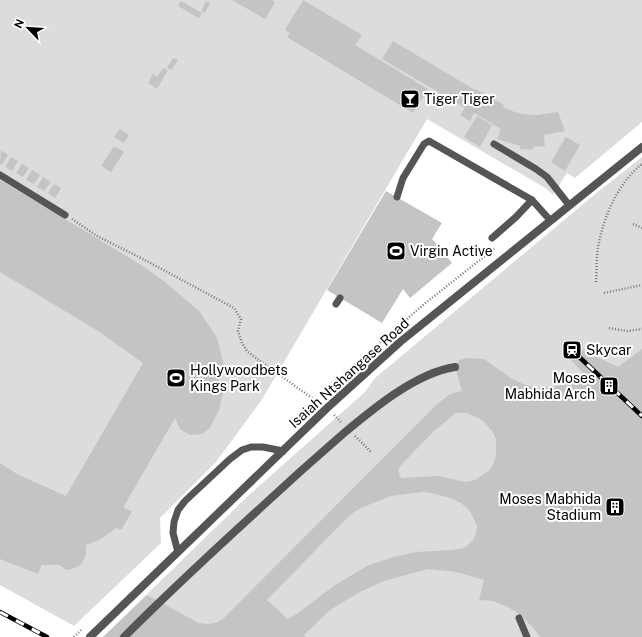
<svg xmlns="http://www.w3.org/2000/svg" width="642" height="637" font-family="'Public Sans',sans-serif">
<rect width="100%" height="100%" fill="#fff"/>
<g fill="#dcdcdc">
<path d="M0,0H642V122L575,178L567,173L553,195L547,189L427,119L261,401L216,462L160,518L161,543L74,626L0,585Z"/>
<path d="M642,157V637H103L250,494L365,392L375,378L594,195Z"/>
</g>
<g fill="#c4c4c4" fill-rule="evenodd">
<path d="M232,0H272L275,2L265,19Z"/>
<path d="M303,0L362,35L355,45L428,89L413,113L287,37L290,33L285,30Z"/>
<path d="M181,1L202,13L199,18L178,6Z"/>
<path d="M206,1L210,3L205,13L201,11Z"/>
<path d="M393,41L475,90L476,89L504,105L503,107L512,111L522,114L536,115L558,112L565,131L544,135L545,146L533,147V150L520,149V146L497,139L501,129L474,113L470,121L460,115L465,108L382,59Z"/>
<path d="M173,58L178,60L172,70L167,68Z"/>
<path d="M163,68L168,70L157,89L148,83L153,74L157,77Z"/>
<path d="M477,116L492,125L480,147L464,137Z"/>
<path d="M120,129L129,135L124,143L114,137Z"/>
<path d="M566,137L580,145L565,171L551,162Z"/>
<path d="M114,146L124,152L111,172L101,166Z"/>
<path d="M1,150L8,155L2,165L0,164Z"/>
<path d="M11,157L18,161L12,171L5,167Z"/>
<path d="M22,164L29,168L23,177L16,173Z"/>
<path d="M32,170L40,175L34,184L26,180Z"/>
<path d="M43,177L51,182L44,191L37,187Z"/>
<path d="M0,180L143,266L165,282L200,312L217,338L225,370L214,372V376L219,380L222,385L223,393L219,410L210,428L202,434L190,435L180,429L175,418L123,508L132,511L122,529L119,530L118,527L99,540L86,545V555L82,563L79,566L69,570L65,569L59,565H42L38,574L0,559V463L17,474L66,496L143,363L98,331L0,272Z"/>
<path d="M54,184L61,188L55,198L48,193Z"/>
<path d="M386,191L442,223L432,239L452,263L410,298L403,289L382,323L327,290Z"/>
<path d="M573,342L581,349L618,367L642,349V637H540L535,630L521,615L508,607L493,601L479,600L484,580L457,572L428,569L384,581L358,593L330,610L304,635L306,637H103L147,595L199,623L209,624L218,622L224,618L435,406L450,394L462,391L455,367L459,360L465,358L484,359L511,378L523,384L538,388L557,386L578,378L584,374L563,351ZM456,413H467L476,417L483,421L492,431L496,439V455L493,465L490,470L475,480L465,482L439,476L402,478L400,476L398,470L402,464L434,431ZM423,492L431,493L450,498L461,503L469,510L477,525L476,534L473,540L469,544L464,548L451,550L416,552L393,557L367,566L335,585L298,613L288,619L267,600L343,522L354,512L361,508L391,496Z"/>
</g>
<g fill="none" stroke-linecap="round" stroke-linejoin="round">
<g stroke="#777" stroke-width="2.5" stroke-dasharray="1 2" stroke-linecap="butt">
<path d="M72,219L97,236L143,259L234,308L241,319L238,331L242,343L247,351L257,359L319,403"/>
<path d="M633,224L642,228"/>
<path d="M596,282C597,269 596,255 599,242C605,214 619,182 642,164"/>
<path d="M604,293L642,285"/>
<path d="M609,328L627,331L642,329"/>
<path d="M332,388L342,376L423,305L495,248"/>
<path d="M334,415L341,422"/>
<path d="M355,436L371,452"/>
<path d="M74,637L81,630"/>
</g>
<g stroke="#555" stroke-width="7">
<path d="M494,144L536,169L547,177L569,205"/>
<path d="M0,175L65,215"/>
<path d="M397,197L403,178L424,144L429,141L532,200L550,220"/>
<path d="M492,238L516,217L532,200"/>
<path d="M336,304L340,298"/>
<path d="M178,552L173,533L174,522L178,510L185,501L230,459L242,450L251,447H263L283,451"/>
<path d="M519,618L527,637"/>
</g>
<path stroke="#555" stroke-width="8" d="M124,637C167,594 211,553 256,512C285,485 314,459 344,433C374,408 416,373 455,367"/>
<path stroke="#555" stroke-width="8" d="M90,637L327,408L400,342L642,147"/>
<defs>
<g id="rail">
<path d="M574,352L642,416"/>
<path d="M0,612L47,637"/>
</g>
</defs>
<use href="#rail" stroke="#000" stroke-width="4.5"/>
<use href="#rail" stroke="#fff" stroke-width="3" stroke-dasharray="9" stroke-linecap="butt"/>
</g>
<defs>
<symbol id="bar-square" viewBox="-11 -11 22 22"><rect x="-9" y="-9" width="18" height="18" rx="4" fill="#000" stroke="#fff"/><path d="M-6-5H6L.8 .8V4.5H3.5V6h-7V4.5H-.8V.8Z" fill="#fff"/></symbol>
<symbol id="stadium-square" viewBox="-11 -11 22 22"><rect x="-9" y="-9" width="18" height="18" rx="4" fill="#000" stroke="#fff"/><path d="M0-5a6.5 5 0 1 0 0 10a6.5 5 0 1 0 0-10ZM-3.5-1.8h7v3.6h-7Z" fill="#fff"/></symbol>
<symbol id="station-square" viewBox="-11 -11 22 22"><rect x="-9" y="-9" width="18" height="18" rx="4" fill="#000" stroke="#fff"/><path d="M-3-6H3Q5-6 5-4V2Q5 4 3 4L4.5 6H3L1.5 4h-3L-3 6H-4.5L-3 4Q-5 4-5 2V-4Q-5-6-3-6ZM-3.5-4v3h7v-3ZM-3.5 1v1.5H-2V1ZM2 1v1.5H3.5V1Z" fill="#fff"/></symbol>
<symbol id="building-square" viewBox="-11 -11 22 22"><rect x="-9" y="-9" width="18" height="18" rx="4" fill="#000" stroke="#fff"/><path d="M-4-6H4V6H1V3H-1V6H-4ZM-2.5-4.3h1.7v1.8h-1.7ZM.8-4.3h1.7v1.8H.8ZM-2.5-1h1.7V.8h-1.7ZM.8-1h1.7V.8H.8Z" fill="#fff"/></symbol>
</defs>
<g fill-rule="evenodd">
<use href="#bar-square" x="399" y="88" width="22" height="22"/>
<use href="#stadium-square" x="385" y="240" width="22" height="22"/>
<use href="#station-square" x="561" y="339" width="22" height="22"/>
<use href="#stadium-square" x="165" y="367" width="22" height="22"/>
<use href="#building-square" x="598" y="375" width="22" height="22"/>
<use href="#building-square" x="604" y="496" width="22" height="22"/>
</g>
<g text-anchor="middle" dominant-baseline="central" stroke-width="4" stroke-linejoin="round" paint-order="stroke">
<g font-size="14" fill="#000" stroke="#fff" text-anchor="start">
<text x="424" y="99">Tiger Tiger</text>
<text x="410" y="251">Virgin Active</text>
<text x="586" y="350">Skycar</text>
<text x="190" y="370">Hollywoodbets<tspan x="190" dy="16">Kings Park</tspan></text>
<text x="595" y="378" text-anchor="end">Moses<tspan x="595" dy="16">Mabhida Arch</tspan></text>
<text x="601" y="499" text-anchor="end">Moses Mabhida<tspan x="601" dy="16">Stadium</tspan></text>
</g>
<g font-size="14" fill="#000" stroke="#fff">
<text transform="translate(349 373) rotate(-42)">Isaiah Ntshangase Road</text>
</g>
</g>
<g transform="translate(28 28) rotate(295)" stroke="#ffffff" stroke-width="3" paint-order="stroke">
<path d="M0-3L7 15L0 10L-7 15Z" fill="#000000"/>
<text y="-6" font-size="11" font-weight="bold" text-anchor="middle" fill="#000000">N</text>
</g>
</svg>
